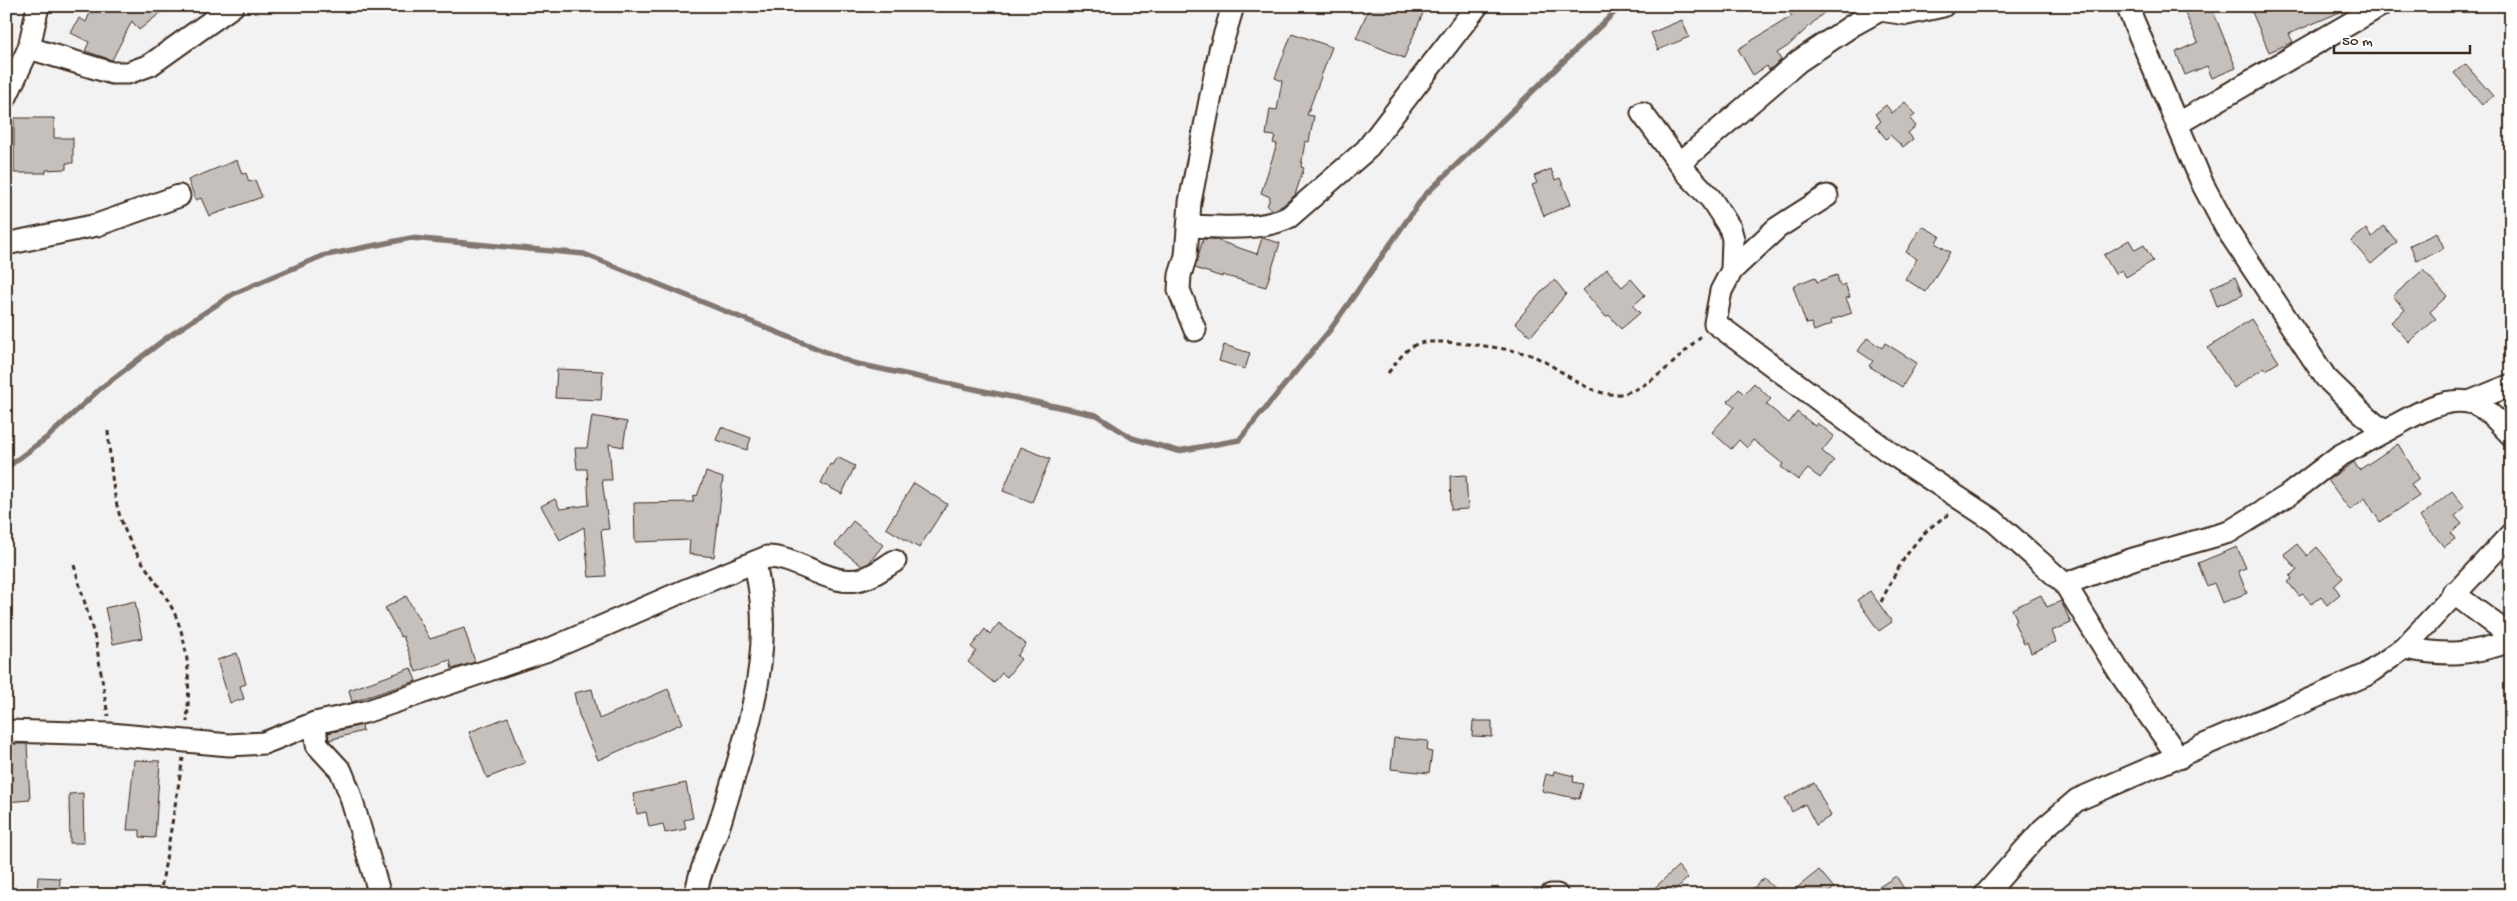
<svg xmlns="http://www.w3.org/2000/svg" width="2517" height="901" font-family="'Gochi Hand',sans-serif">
<rect width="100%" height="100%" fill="#f3f2f2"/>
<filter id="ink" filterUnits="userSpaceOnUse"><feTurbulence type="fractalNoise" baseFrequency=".02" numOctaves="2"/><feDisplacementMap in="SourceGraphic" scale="10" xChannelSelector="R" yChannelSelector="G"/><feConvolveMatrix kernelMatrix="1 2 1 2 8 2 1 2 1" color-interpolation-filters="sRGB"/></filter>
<g filter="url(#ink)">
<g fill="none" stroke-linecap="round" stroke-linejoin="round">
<path stroke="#827770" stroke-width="5.5" d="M6,468L49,436L101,388L169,336L233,294L322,256L411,238L584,254L853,363L1096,415L1132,438L1178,451L1239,440L1330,330L1424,196L1621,6"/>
</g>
<g fill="#c6c0bd" stroke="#3b2a1e">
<path d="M93,6H169L139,30L132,21L112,60L85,51L89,42L71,33L79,18L86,22Z"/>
<path d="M1370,6H1426L1404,58L1356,38Z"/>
<path d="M1783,6H1831L1788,46L1777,53L1781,60L1769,70L1767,66L1753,75L1738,49L1792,16Z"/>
<path d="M2182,6H2211L2236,68L2212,78L2207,66L2185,75L2176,52L2198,42Z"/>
<path d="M2264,6H2354L2289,34L2293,42L2269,52L2252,12Z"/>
<path d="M1682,20L1689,37L1658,50L1651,33Z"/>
<path d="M1292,33L1332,47L1307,115L1314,116L1309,142L1305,141L1301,167L1304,168L1295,195L1282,206L1274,210L1267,207L1270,197L1261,193L1277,144L1273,143L1275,136L1266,135L1270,109L1277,110L1282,81L1275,78Z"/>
<path d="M2465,64L2493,96L2482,105L2454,73Z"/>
<path d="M1905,102L1915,115L1910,119L1916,126L1908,133L1913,139L1903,147L1890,135L1886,139L1876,126L1881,121L1875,114L1886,105L1892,113Z"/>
<path d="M14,118H54V138H73V163H66V169L46,170V173H14Z"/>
<path d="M237,160L242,174L246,173L249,182L255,180L262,197L209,216L201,198L196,200L188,180Z"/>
<path d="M1551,169L1555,180L1560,178L1571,204L1544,216L1532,185L1537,183L1534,176Z"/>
<path d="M1922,226L1940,236L1935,243L1950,252L1926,292L1905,279L1917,259L1906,252Z"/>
<path d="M2384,226L2397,242L2371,264L2351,241L2366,229L2372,237Z"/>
<path d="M2437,233L2444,248L2417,261L2410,245Z"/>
<path d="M1262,238L1280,243L1266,287L1222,275V277L1195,268L1203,239H1213L1257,254Z"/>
<path d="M2129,240L2135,250L2144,245L2153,261L2126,277L2122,270L2115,274L2104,255Z"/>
<path d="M1607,269L1622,287L1631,279L1645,295L1633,306L1640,313L1621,329L1609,315L1606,317L1583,290Z"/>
<path d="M2423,270L2447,296L2430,312L2436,319L2409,342L2391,322L2405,310L2393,296Z"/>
<path d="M1837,275L1840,286L1845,284L1850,297L1846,298L1852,313L1831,320L1832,324L1814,331L1811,323L1806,324L1793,286L1815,277L1817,282Z"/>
<path d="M2235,277L2243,295L2217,306L2210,288Z"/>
<path d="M1555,280L1566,294L1531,336L1515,323L1544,289Z"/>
<path d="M2251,319L2279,362L2266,370L2264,368L2234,388L2208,348Z"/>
<path d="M1867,338L1882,348L1885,343L1917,363L1902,387L1869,366L1873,361L1858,351Z"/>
<path d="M1224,345L1250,353L1245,369L1219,361Z"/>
<path d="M557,369L603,371L601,400L555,398Z"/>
<path d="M1754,383L1771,399L1766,404L1789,423L1797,412L1815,426L1817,423L1834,436L1822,451L1834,461L1820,478L1808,469L1798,480L1781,467L1783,464L1753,440L1747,448L1739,440L1731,449L1712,432L1735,407L1728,401L1739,389L1744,394Z"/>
<path d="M592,416L627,422L623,447L609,444L612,480H602L609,529L601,530L606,576L589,577L584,527L560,540L541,506L555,499L560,509L589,505L587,469H577L575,448H587Z"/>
<path d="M721,427L751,438L747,450L716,440Z"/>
<path d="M2398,444L2419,478L2411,484L2419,496L2380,522L2365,498L2350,510L2328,480L2354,462L2359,470Z"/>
<path d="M1021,447L1050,459L1032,502L1003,491Z"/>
<path d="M837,457L855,466L842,494L821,483L830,464L832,465Z"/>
<path d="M706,472L723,478L714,557L689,554L690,540L635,542L634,503L693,502L694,495L697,496Z"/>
<path d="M1466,475L1468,509L1451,510L1450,476Z"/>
<path d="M914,483L947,504L919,548L886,528Z"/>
<path d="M2452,491L2465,507L2455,516L2462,524L2451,533L2455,539L2444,547L2420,517Z"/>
<path d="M853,521L883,545L869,563L862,566L835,545Z"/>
<path d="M2297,544L2307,556L2317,547L2343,578L2334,586L2340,594L2327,605L2321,597L2312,604L2303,594L2299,596L2288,582L2292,579L2290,576L2297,570L2284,554Z"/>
<path d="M2237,547L2246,568L2238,571L2247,593L2222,603L2214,583L2207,586L2198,563Z"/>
<path d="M1870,591L1892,622L1879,631L1857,600Z"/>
<path d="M2041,595L2047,607L2061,601L2071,623L2052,631L2056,642L2031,653L2027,642L2024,644L2014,622L2017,620L2012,609Z"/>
<path d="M406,596L430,639L464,628L475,662L452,669L450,660L416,672L403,636L401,637L385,608Z"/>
<path d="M135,601L142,638L113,644L105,608Z"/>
<path d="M999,623L1026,644L1017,656L1021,659L1007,677L1002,673L994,683L968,662L976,651L971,647L985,629L990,634Z"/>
<path d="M237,653L246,684L240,686L244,699L230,703L217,660Z"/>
<path d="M411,668L416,681L352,702L349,690Z"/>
<path d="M592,689L599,719L668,689L683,723L598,760L579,715L574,693Z"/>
<path d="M508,717L525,763L487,778L469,732Z"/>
<path d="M1473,721H1492V737L1472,736Z"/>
<path d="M362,725L363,731L329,740L328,733Z"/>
<path d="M1394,738L1428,741L1427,751L1432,752L1429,773L1391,769Z"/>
<path d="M6,744H27L30,800L6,802Z"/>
<path d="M134,760L160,761L155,838L140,837V830H127Z"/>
<path d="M1554,771L1574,776L1573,782L1583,784L1579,799L1542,791L1546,774L1553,776Z"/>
<path d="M686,783L693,818L684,820L686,829L665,833L663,824L649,827L646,812L637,814L633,794Z"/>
<path d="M1814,783L1831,816L1816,825L1805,804L1792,812L1785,798Z"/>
<path d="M83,793L84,843H70L69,794Z"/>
<path d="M1678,866L1688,878L1669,895H1647Z"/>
<path d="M1819,870L1834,888L1826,895H1788Z"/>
<path d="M1896,876L1908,895H1867Z"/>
<path d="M38,877L60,878L59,895H37Z"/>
<path d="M1764,878L1780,895H1746Z"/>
</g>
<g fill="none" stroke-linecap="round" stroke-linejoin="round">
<defs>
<g id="street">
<path d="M2127,6L2203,185L2226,228L2326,378L2359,410L2376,425L2387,430C2410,418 2440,397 2468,402C2485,405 2499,423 2511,435"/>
<path d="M29,48L112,73H128L150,65L233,6"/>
<path d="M6,97L29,48L38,6"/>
<path d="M1642,113L1685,171L1711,199L1730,228L1733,239L1732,270L1721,291L1715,323L1889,452L1994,521L2065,584L2121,675L2179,758"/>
<path d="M2179,123L2380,6"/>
<path d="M1680,163L1799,61L1853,25L1880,10L1907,14L1943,6"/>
<path d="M1189,226C1222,227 1260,231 1289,217L1366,150L1477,6"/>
<path d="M6,244L97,225L179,196"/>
<path d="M1732,270L1777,228L1827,196"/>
<path d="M1195,330L1179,290L1180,275L1186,256L1190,202L1220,50L1233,6"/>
<path d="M2469,402L2511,385"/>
<path d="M2065,584L2133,559L2229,532L2287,496L2339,456L2387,430"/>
<path d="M2453,593L2511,636"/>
<path d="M2404,648C2446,656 2470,655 2511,641"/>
<path d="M315,723L317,745L341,771L349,791L380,895"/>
<path d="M6,731L110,734L229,745L264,743L315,723L365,712L548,650L686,590L767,557C800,557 832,590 865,578C875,575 886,566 895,561"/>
<path d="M696,895C699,868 715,842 722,816C742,750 766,680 762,611C761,595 758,578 755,562"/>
<path d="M1551,895H1557"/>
<path d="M1985,895L2043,829L2077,800L2366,675L2404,648L2511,534"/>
</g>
</defs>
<use href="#street" stroke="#3b2a1e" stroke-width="25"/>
<g stroke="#3b2a1e" stroke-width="3" stroke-dasharray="5 4" stroke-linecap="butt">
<path d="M1388,373C1397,362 1404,350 1417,344C1431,337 1518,349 1533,356C1560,367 1588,397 1619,394C1648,391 1681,355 1701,336"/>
<path d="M108,431C111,467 112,502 127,535C139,562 160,584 173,610C190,646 190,683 187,722"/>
<path d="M74,565L96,642L108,716"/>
<path d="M1881,602C1898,567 1915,533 1950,514"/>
<path d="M160,895L183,758"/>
</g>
<use href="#street" stroke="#fff" stroke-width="21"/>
</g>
</g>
<rect width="2517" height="901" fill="none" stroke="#fff" stroke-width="25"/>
<rect x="12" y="12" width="2492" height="876" fill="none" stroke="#3b2a1e" stroke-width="2" filter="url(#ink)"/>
<path d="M2334 45v8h136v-8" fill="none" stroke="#3b2a1e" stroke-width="2.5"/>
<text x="2342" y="45" font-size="15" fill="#3b2a1e" stroke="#ffffff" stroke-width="4" paint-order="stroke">50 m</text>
</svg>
